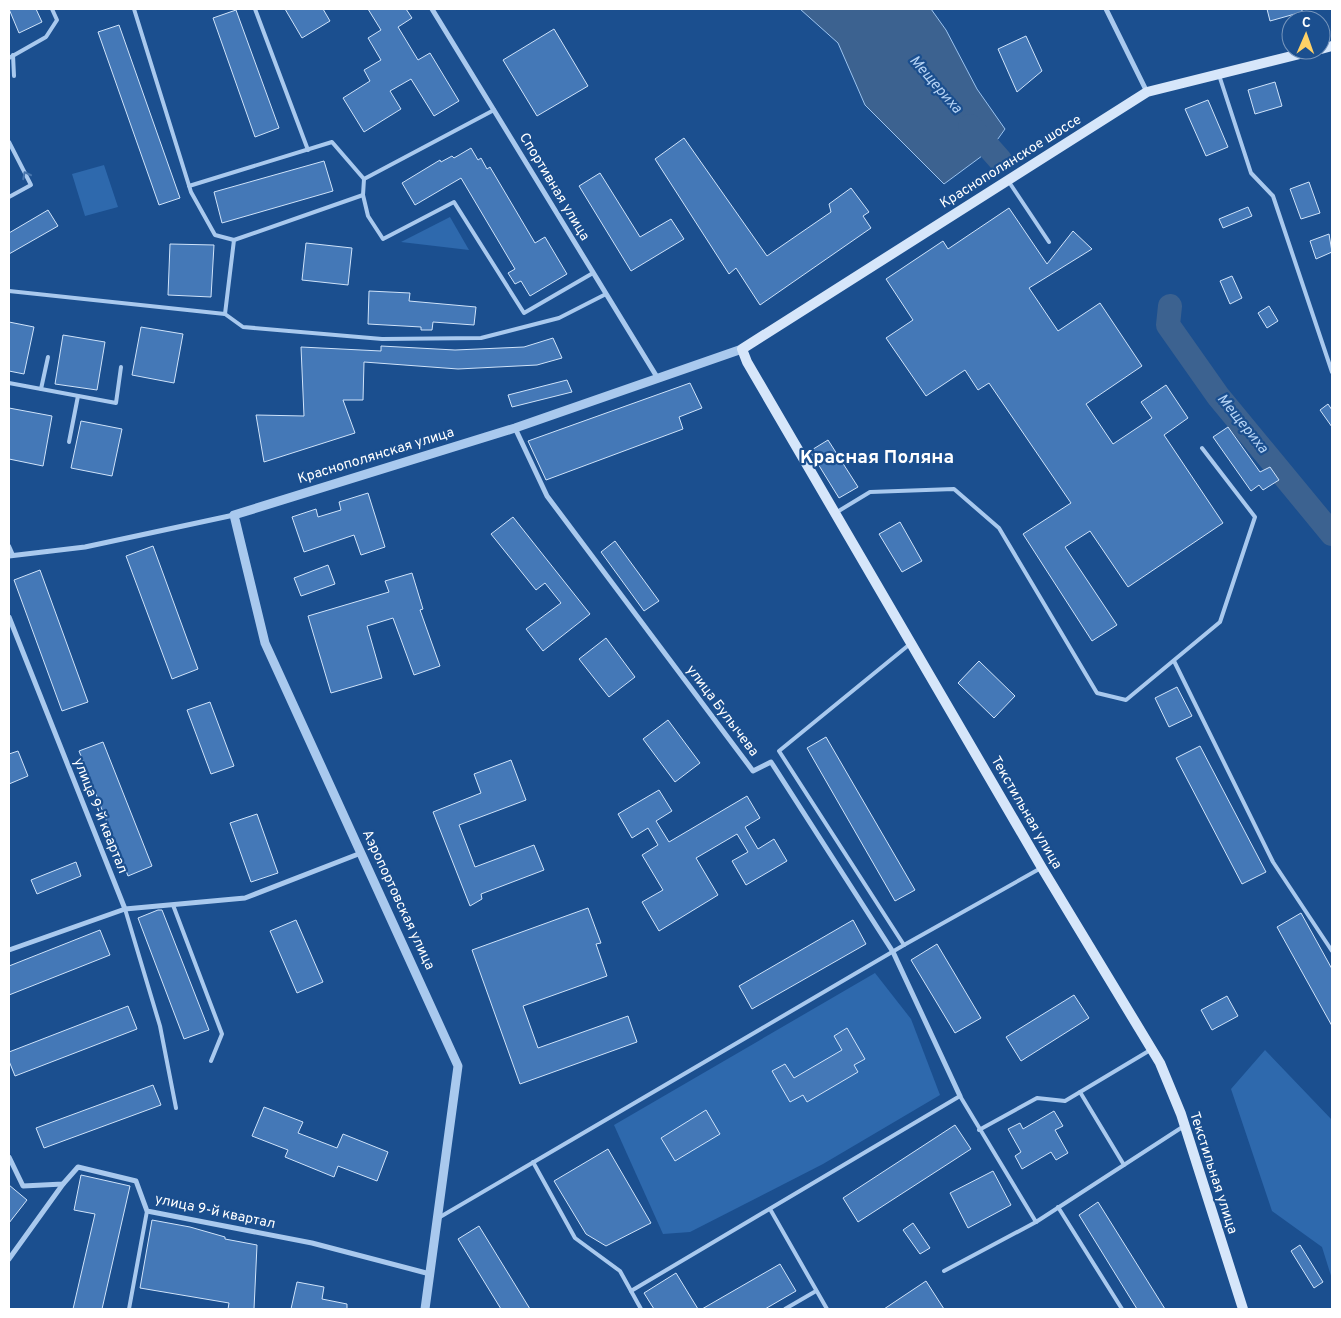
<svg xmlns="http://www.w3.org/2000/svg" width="1341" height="1318" font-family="Overpass,sans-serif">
<rect width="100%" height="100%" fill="#1b4f8f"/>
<g fill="#2e69ad">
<path d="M104,165L118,207L85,216L72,174Z"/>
<path d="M450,217L469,250L401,242Z"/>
<path d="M875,973L911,1019L940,1095L823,1164L690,1232L663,1234L614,1125Z"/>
<path d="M1265,1050L1332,1120V1279L1322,1247L1272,1211L1231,1089Z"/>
</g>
<path fill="#3c6290" stroke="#9cc4f0" d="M800,9H931L946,30L977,89L1005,129L990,150L944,184L865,105L838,43Z"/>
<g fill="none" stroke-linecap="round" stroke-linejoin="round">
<g stroke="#3c6290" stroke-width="24">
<path d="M970,126L1000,160"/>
<path d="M1170,306L1168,325L1218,396L1332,534"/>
</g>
</g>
<g fill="#4478b7" stroke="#cfe3fa">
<path d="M9,9H36L42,22L19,33Z"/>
<path d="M285,9H323L330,21L302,38Z"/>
<path d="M368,9H406L412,18L398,27L418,60L430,53L459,101L434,116L411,79L390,91L401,109L364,132L343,98L370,81L364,70L381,60L368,38L381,30Z"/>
<path d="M1267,9H1302V12L1270,21Z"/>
<path d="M236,10L279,128L255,137L213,18Z"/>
<path d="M119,25L180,198L159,205L98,32Z"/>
<path d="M554,29L588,86L537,116L503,60Z"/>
<path d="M1026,36L1042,71L1017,92L998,49Z"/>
<path d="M1275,82L1282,106L1255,114L1248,90Z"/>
<path d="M1208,100L1228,147L1206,156L1185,109Z"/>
<path d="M684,138L767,256L831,212L829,204L851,188L869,212L863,216L871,228L760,305L736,268L729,274L655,159Z"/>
<path d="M471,148L478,160L481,158L487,169L490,167L535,243L545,237L567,274L530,296L521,281L515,284L508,273L515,269L461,178L415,205L402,183L440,160L441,162L452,156L454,158Z"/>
<path d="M324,161L333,191L222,223L214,192Z"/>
<path d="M600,173L640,237L671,219L684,239L631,271L579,186Z"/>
<path d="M1309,182L1320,213L1301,219L1290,189Z"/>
<path d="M1248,207L1252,216L1223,228L1219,219Z"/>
<path d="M1009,208L1047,264L1073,231L1092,249L1029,288L1058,331L1100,303L1142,366L1086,404L1113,444L1152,418L1141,402L1166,385L1188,418L1164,435L1223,523L1128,587L1090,531L1065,547L1117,625L1092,641L1023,534L1071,503L989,383L978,390L965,370L926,396L886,338L913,320L886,279L943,241L948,249Z"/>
<path d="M48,210L58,226L9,254V233Z"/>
<path d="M1329,234L1332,252L1316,259L1310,241Z"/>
<path d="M306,243L352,248L348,285L302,280Z"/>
<path d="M170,244L214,245L211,297L168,295Z"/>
<path d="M1232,276L1242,298L1230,304L1220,281Z"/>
<path d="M369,291L410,293L409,301L476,307L474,325L433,322L432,330H421V327L368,324Z"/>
<path d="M1269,306L1278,321L1267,328L1258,313Z"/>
<path d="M9,322L34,327L24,374L9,371Z"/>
<path d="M141,327L183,334L174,383L132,375Z"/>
<path d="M63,335L105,342L97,390L55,384Z"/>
<path d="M553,338L562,358L537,365L458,369L364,362L363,400H343L355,433L264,462L256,415L304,416L301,347L381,351V346L455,350L524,347Z"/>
<path d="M567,380L572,392L512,407L508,395Z"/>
<path d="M690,383L702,408L679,417L683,429L546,480L528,441Z"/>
<path d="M1328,404L1332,410V427L1320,410Z"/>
<path d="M9,408L52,416L43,466L9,459Z"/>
<path d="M81,421L122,429L112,476L71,468Z"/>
<path d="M1228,427L1260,472L1270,467L1279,480L1263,490L1259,485L1251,491L1213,437Z"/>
<path d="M828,440L858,487L839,498L810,451Z"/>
<path d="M368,493L385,547L361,555L354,535L304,552L292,517L316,509L318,517L341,510L339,502Z"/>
<path d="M513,517L590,614L543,651L526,629L561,603L545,583L536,590L491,534Z"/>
<path d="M900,522L922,561L902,572L879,534Z"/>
<path d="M615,541L659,601L644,611L601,552Z"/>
<path d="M153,546L198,669L172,679L126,556Z"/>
<path d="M328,565L335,584L301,596L294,578Z"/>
<path d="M40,570L88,702L62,711L14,580Z"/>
<path d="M412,573L423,609L420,610L440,666L414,675L393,618L367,626L382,678L331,693L308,616L389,592L385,581Z"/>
<path d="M606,638L635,677L609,697L579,659Z"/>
<path d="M979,661L1015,696L994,718L958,683Z"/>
<path d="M1177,687L1192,716L1169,727L1155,698Z"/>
<path d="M210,702L234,766L211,774L187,710Z"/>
<path d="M668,720L700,763L675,782L643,739Z"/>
<path d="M826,737L915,890L895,901L807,748Z"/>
<path d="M103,742L152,866L128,876L79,751Z"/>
<path d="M1200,746L1266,872L1242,884L1176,758Z"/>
<path d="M18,751L28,776L9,784V754Z"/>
<path d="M511,760L526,800L459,825L475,867L534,845L544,870L481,894L482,899L470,906L433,812L481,793L474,774Z"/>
<path d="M659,790L672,811L656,821L669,842L747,796L760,818L745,827L758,849L774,839L787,861L746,885L732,861L748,852L737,834L696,858L718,895L659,931L642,902L663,890L642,855L658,845L648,828L632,838L618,814Z"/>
<path d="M257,814L278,873L251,882L230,823Z"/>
<path d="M76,862L81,876L37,894L31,880Z"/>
<path d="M588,908L601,943L596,944L607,976L523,1006L538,1048L628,1016L637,1042L520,1084L472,950Z"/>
<path d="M158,910H162L209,1030L184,1039L138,918Z"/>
<path d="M1301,913L1332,969V1026L1277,927Z"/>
<path d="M296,920L323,982L297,993L270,931Z"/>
<path d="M853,920L866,944L752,1009L739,986Z"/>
<path d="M100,930L110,955L9,995V966Z"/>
<path d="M937,944L981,1018L955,1033L911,960Z"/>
<path d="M1074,995L1089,1018L1021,1061L1006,1037Z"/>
<path d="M1227,996L1238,1016L1212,1030L1201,1010Z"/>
<path d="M128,1006L137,1029L15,1076L9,1061V1052Z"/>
<path d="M847,1028L865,1059L854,1065L858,1072L807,1102L803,1095L790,1102L772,1071L785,1064L794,1078L842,1050L834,1036Z"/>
<path d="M153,1085L161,1105L44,1148L36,1128Z"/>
<path d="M264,1107L303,1122L298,1133L337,1148L343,1134L388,1152L377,1181L338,1166L334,1177L285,1157L288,1150L252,1136Z"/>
<path d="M706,1110L720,1134L675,1161L661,1138Z"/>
<path d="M1054,1111L1063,1126L1055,1130L1068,1153L1056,1160L1051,1152L1022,1169L1015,1156L1021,1152L1008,1129L1020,1123L1023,1129Z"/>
<path d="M955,1125L971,1149L858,1222L843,1198Z"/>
<path d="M608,1149L651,1223L606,1246L586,1234L554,1181Z"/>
<path d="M993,1171L1011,1205L968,1228L950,1193Z"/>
<path d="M81,1175L130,1186L102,1309H73L95,1214L74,1210Z"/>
<path d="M9,1185L27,1200L9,1223Z"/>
<path d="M1098,1202L1165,1309H1137L1079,1215Z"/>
<path d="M152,1220L190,1227L225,1237V1239L257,1245L254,1309H228L229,1303L140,1288Z"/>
<path d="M913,1223L930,1248L920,1254L903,1230Z"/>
<path d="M479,1226L530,1309H501L458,1239Z"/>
<path d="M1300,1245L1323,1282L1314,1288L1291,1251Z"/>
<path d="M780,1264L796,1291L765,1309H702Z"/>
<path d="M676,1273L698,1309H654L644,1293Z"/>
<path d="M926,1281L944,1309H884Z"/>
<path d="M297,1282L324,1287L322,1299L347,1304V1309H291Z"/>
</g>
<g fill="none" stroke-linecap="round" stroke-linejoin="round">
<g stroke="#a9c9ee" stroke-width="4">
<path d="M134,9L191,192L215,235L234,240"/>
<path d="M255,9L308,150"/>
<path d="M13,55L14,76"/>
<path d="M9,58L46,37L57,20L52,9"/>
<path d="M1219,75L1251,173L1273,196L1332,372"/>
<path d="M9,142L31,185L9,197"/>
<path d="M364,179L494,110"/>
<path d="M1009,182L1049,242"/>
<path d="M189,186L332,142L364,179L363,195L234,240L225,314"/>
<path d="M363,195L368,216L383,239L454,202L524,313L593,273"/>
<path d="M9,291L225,314L243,327L382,339L481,338L559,318L606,294"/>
<path d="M9,383L116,403L121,367"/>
<path d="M41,389L48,357"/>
<path d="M69,442L78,396"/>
<path d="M837,512L870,492L954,489L999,528L1097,693L1126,700L1220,622L1255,517L1202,448"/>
<path d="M9,546L13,555"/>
<path d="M1174,661L1273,862L1332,951"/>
<path d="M173,905L222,1034L211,1061"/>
<path d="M125,909L160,1026L176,1108"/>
<path d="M904,945L779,751L910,644"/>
<path d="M1080,1092L1124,1165"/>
<path d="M979,1130L1037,1098L1065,1101L1152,1049"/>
<path d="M533,1162L575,1238L620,1271L641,1309"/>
<path d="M1058,1207L1122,1309"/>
<path d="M770,1209L827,1309"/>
<path d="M440,1217L904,945L1041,868"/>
<path d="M944,1271L1036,1222"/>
<path d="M631,1291L960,1096L1036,1222L1184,1126"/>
<path d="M129,1309L147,1211"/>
<path d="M785,1309L816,1291"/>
</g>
<g stroke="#a9c9ee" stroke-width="5">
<path d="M432,9L657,377"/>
<path d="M1106,9L1147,92"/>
<path d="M515,428L547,496L753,771L771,762L893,952L960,1096"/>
<path d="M9,556L85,547L234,515"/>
<path d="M9,617L125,909L9,950"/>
<path d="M125,909L245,898L361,853"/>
<path d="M9,1157L23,1186L63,1184L78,1167L136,1181L147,1211L312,1243L430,1274"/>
<path d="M9,1259L63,1184"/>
</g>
<path stroke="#a9c9ee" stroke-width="9" d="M425,1309L458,1066L265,643L234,515L515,428L742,349"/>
<g stroke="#d6e6fa" stroke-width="10">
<path d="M1321,49L1332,46"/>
<path d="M1243,1309L1181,1114L1160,1063L1042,868L747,362L742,349L1147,92L1316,50"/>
</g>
</g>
<defs><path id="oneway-chevron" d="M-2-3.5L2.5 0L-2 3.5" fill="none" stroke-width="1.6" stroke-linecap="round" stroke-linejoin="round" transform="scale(1.25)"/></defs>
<use stroke="#4674ac" href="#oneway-chevron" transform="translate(26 175) rotate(-117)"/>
<g text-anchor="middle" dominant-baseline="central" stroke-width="4.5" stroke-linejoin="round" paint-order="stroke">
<g font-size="14" fill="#fff" stroke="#1b4f8f">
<text transform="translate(1011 162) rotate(-32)">Краснополянское шоссе</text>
<text transform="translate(554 187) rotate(59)">Спортивная улица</text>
<text transform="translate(376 456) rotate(-17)">Краснополянская улица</text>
<text transform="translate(722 711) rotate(53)">улица Булычева</text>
<text transform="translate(1026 813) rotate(60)">Текстильная улица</text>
<text transform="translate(100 816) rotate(68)">улица 9-й квартал</text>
<text transform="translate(398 900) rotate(65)">Аэропортовская улица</text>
<text transform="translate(1213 1173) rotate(72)">Текстильная улица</text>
<text transform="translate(215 1212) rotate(12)">улица 9-й квартал</text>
</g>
<g font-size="15" font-style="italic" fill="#b5d3f5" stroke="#1b4f8f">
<text transform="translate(935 85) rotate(49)">Мещериха</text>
<text transform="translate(1242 424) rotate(51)">Мещериха</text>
</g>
<g font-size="19" font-weight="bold" fill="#fff" stroke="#1b4f8f">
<text x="877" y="458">Красная Поляна</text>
</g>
</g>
<rect width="1341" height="1318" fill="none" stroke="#ffffff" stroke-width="20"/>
<g transform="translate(1306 35) rotate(2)"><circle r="24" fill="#1b4f8f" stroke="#7695bc"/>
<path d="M0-4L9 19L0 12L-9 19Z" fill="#ffd166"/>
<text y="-8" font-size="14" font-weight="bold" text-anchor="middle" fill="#ffffff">С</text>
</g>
</svg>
